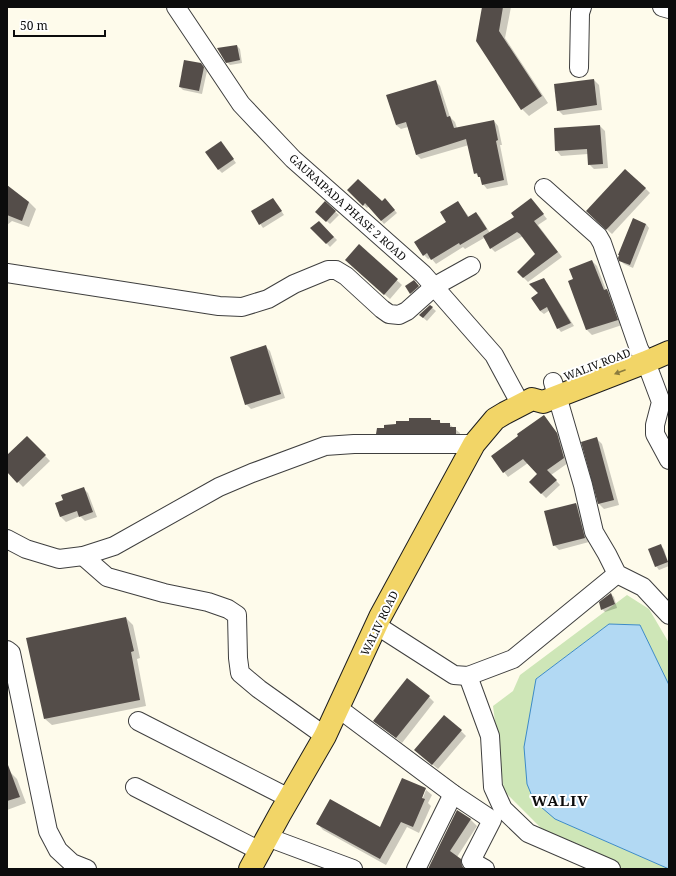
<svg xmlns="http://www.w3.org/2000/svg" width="676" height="876" font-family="'Noto Serif',serif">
<rect width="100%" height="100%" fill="#fefbeb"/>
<path fill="#cee6b7" d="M627,595L649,609L669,643V685L640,625L609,624L536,679L555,819L669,869H620L553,840L504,791L493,706L513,691L520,675Z"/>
<path fill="#b2d9f3" stroke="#3d8bc7" d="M609,624L640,625L669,685V869L555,819L534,801L527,784L524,747L536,679Z"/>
<g fill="#0003" fill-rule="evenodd">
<path d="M483,7H511L505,38L548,103L529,116L522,109Z"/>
<path d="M237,46L240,49L242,63L230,65L227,62Z"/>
<path d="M204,67L207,71L202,94L183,90L180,87Z"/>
<path d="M594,80L599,85L602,110L563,115L558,110Z"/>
<path d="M435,81L440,86L450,117L455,122L457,128L494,121L498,126L502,145H500L508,185L487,189L483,184L482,179L475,173L469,145L421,159L416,154L408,127L401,129L396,125Z"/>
<path d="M600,126L605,131L608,168L594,169L589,164L588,154L561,156L556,150L555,129Z"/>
<path d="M224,146L236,163L222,173L219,170Z"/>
<path d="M7,187L29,202L36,209L29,227L12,221L7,225Z"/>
<path d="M645,188L650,193L612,234L592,216Z"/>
<path d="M348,190L382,203H388L397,213L384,224L369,206L367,208Z"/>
<path d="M273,199L284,215L263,228L252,212Z"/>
<path d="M531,199L547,219L538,225L562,257L528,282L518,272L536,254L523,236L495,252L491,248L484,238L465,249L463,247L436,264L431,258L428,259L424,255L447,222L458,202L469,217L476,213L480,217L490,233L516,218Z"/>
<path d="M325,203L339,215L330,224L316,212Z"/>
<path d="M633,219L646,224L649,228L633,268L624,264L620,260Z"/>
<path d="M319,222L337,240L330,247L312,228Z"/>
<path d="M359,246L402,285L390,299L351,265Z"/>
<path d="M592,261L597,266L606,290L612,295L622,325L592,335L587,330L569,282L574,280Z"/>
<path d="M414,281L420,288L412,294L407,287Z"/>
<path d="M547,283L574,326L561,332L558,328L550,310L544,314L540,311V294Z"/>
<path d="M430,306L436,311L427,321L420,315Z"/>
<path d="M265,346L270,351L285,398L251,409L246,404Z"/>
<path d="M544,416L561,438L568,463L551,475L560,485L546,498L530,482L538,474L528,463L508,477L492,456L520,437Z"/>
<path d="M431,419L434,421H439L442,424H449L460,433V438H383L378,433L397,425Z"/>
<path d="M27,437L50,461L23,487L7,470V457Z"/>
<path d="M597,439L602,444L619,505L604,509L599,504L583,442Z"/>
<path d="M83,488L88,493L97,517L85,521L80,516L66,522L61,517L56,504L64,501Z"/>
<path d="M576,504L581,509L589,542L559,550L554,545Z"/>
<path d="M660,546L664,549L669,566L659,570L656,566Z"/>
<path d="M611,594L614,597L617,608L605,612L602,609Z"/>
<path d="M126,618L133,625L140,658L137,659L146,706L52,725L45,719Z"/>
<path d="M429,697L434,702L402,743L375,721Z"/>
<path d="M461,731L466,736L438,769L421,755Z"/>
<path d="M10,772L17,779L26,803L7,810V774Z"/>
<path d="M425,789L432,795L428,803L431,806L419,833L407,827L386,865L323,830L317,823L380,828ZM424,790H426L421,803Z"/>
<path d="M470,819L477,826L457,857L467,866L468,869H429Z"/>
</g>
<g fill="#544d49">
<path d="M482,7H503L499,31L542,96L521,110L476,41Z"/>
<path d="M237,45L240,60L226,63L217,48Z"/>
<path d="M184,60L201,63L204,67L199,91L179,87Z"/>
<path d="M594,79L597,105L557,111L554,84Z"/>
<path d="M436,80L447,117L450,116L454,128L494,120L498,140L496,141L504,180L482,185L480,177H478L477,173L474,174L466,139L416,155L406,122L396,125L386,95Z"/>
<path d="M600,125L603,164L588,165L587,149L555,151L554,128Z"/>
<path d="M221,141L234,159L218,170L205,152Z"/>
<path d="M625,169L646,188L606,230L586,211Z"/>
<path d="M358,179L382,201L385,198L395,210L381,221L365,203L363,206L347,190Z"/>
<path d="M7,185L29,202L22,221L7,215Z"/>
<path d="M273,198L282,211L259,225L251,211Z"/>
<path d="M531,198L544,214L534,221L558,252L523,278L517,272L535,254L520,234L517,232L490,249L483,236L514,217L511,213Z"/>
<path d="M325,201L336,211L326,222L315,212Z"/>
<path d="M458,201L468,217L476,212L487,229L460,245L459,243L431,260L427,253L423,256L414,242L446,222L440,212Z"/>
<path d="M633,218L646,224L630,265L619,261L618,258L619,255H618Z"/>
<path d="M319,221L334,237L326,244L310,228Z"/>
<path d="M359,244L398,279L384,295L345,260Z"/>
<path d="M592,260L604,290L607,289L618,320L586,330L568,281L573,279L569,269Z"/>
<path d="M544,278L571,323L557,329L547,307L540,311L531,298L538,293L529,284Z"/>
<path d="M414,280L419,286L410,294L405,286Z"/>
<path d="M430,305L433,307L423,318L419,315Z"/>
<path d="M266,345L281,394L245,405L230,357Z"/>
<path d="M544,415L557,433L564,458L547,470L557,480L541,494L529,482L537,474L523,459L503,473L491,456L518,436L517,434Z"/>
<path d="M409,418H431V420H440V423H450V427H456V434H376L377,428H384V425L396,424V421H409Z"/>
<path d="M27,436L46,455L17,483L7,472V455Z"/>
<path d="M597,437L614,500L598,504L581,442Z"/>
<path d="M84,487L93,512L79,517L77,511L60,517L55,503L63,500L61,495Z"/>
<path d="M576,503L585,538L553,546L544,511Z"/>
<path d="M661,544L668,562L655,567L648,549Z"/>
<path d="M611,593L615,604L601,610L599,602Z"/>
<path d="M126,617L134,651L131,652L140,700L44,719L26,638Z"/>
<path d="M407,678L430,696L396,738L373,721Z"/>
<path d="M444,715L462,730L432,765L414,750Z"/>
<path d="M7,765H8L20,797L7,801Z"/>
<path d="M402,778L426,788L422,798L425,799L413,827L401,822L380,859L316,824L330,799L380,827Z"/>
<path d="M457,810L471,819L450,851L461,859L462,866L465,869H428Z"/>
</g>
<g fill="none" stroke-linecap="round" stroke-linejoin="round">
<defs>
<g id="minor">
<path d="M176,7L241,104L293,159L423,274L494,355L521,405"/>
<path d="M662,7L669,9"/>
<path d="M579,68L580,13L582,7"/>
<path d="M544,188L598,236L602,243L639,349L646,362L661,402L655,425V434L669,460"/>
<path d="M7,273L219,306L242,307L268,299L294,284L328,270H336L346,276L382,309L389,314L399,315L407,311L435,286L471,266"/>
<path d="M553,382L583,485L594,532L607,554L617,574L643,587L669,615"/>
<path d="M7,539L26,549L59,559L83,556L114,546L219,487L252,473L325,446L354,444H474"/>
<path d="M83,556L107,577L164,593L208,602L228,609L237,615L238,658L240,673L259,689L325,736"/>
<path d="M376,625L454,675L468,676L513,659L617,574"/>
<path d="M7,650L11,653L48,831L58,850L72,863L87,869"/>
<path d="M468,676L490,736L493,787L503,809L528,833L611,869"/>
<path d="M338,708L453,794L492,820L471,861L485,869"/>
<path d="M138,721L289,798"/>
<path d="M135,787L260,851"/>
<path d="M267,837L353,869"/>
<path d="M416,869L453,794"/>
</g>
<path id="major" d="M250,869L280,814L325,736L380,617L474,444L495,419L505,413L532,399L543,402L646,362L669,352"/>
</defs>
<use href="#minor" stroke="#3f3f3f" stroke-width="20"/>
<use href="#major" stroke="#1d1d1d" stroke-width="24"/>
<use href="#minor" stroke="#fff" stroke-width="18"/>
<use href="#major" stroke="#f2d567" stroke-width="22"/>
</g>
<defs><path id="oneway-solid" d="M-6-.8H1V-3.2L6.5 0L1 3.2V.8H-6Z"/></defs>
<use fill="#8a7b3e" href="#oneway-solid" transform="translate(620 372) rotate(159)"/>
<g text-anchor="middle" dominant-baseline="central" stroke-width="4" stroke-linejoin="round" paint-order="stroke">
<g font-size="11" fill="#0c0c0c" stroke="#fff">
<text transform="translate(348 207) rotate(42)">GAURAIPADA PHASE 2 ROAD</text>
<text transform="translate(597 364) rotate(-21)">WALIV ROAD</text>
<text transform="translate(379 623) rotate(-64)">WALIV ROAD</text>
</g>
<g font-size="15" font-weight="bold" letter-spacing="1" fill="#0c0c0c" stroke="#fff">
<text x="560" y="800">WALIV</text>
</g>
</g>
<rect width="676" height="876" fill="none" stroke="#0c0c0c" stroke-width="16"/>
<path d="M14 30v6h91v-6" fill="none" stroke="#0c0c0c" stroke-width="2"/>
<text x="20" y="30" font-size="12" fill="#0c0c0c" stroke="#ffffff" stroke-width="3" paint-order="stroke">50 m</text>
</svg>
